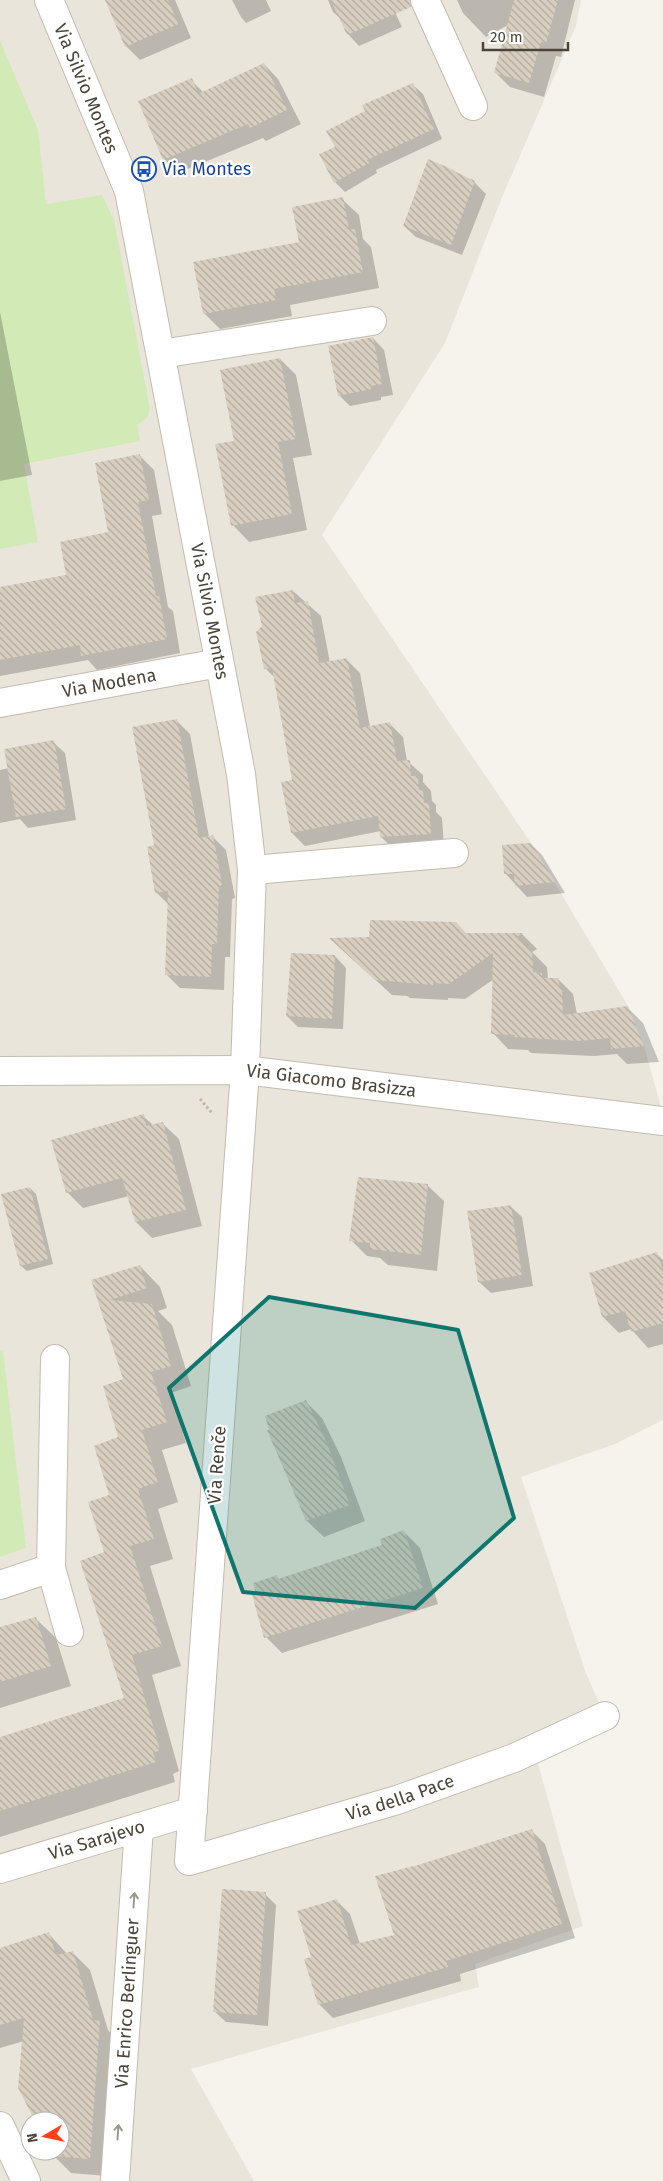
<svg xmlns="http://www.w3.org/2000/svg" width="663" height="2181" font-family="'Fira Sans',sans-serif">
<defs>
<pattern id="building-back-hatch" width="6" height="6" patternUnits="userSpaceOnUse" patternTransform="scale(1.25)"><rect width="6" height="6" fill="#d8cfc1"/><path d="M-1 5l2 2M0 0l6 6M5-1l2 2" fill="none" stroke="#b1aa9e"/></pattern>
</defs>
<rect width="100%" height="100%" fill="#f6f3ec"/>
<path fill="#eae5da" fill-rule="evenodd" d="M0,0H581L576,26L503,195L445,343L322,535L531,843L628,1006L644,1046L663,1114V1420L615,1444L521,1477L586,1673L605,1716L534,1749L583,1926L475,1964L479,1987L191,2069L254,2181H0ZM30,2121H60V2151H30Z"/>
<g fill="#d2eab5">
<path d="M0,41L38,130L46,204L102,195L114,220L150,409L147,418L137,425L140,441L24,464L38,542L0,549Z"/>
<path d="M3,1350L26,1548L0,1557V1351Z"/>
</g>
<g fill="#0003">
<path d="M107,0H175L191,38L140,60L126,46Z"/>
<path d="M232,0H266L271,11L246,23L241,17Z"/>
<path d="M328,0H395L391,4L402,27L359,46L348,34L341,19L333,12Z"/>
<path d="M457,0H575L561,57L556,56L544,97L510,87L495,72L508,25L486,37L463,13Z"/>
<path d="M264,64L278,79L301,124L266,141L263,138L178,173L164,159L191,80L204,93Z"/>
<path d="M413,85L423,94L442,139L376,170L377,173L345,192L335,182L337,148Z"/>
<path d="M454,171L474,182L486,194L462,255L416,237L404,226Z"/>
<path d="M342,199L359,215L363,239L371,247L379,288L290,305L292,316L220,329L204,313L300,243Z"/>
<path d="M0,312L32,475L0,481Z"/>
<path d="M373,338L384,350L393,395L381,397V400L350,406L339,395Z"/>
<path d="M280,359L296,375L312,455L293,458L307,530L249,542L233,525L236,442Z"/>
<path d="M140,456L154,470L162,514L152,516L168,607L173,611L180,653L97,670L88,660L0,676V588L68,576L109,533Z"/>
<path d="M293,591L321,616L330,663L347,660L360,673L370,727L389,723L403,737L407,761L423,775V782L431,791L432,801L436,805V812L442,818L444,847L395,850L381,837V831L305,846L292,833L282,783L293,781L275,678L265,668Z"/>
<path d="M176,720L190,734L209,837H213L226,850L235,898L232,899L230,957H225L224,990L180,988L166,974L169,905L156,892L155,846Z"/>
<path d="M53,742L65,753L76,820L28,828L20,819L0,823V770L9,768Z"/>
<path d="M531,844L542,855L565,893L527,897L506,874Z"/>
<path d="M522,934L537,949L532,952L547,967L548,979H558L573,994L577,1014L627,1007L643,1023L659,1062L627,1064L617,1054L594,1056L531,1053L528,1050L508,1049L493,1033L494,979L465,999L448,998V1000L410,998L407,996L392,995L346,953L467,935Z"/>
<path d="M335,956L346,968L343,1029L298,1027L287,1016Z"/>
<path d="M143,1116L153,1125L162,1123L179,1139L202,1226L152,1238L136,1222L129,1196L83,1208L67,1192Z"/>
<path d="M427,1185L444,1201L437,1271L388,1265L380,1258L367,1256L351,1240Z"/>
<path d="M30,1188L36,1194L53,1264L27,1271L21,1266Z"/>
<path d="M510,1206L522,1217L533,1286L491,1293L479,1282Z"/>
<path d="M657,1254L663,1260V1344L648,1348L631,1329L619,1333L603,1317Z"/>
<path d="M140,1266L160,1287L167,1308L158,1311L172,1325L191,1386L171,1393L186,1443L162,1450L178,1502L158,1509L173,1559L150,1566L181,1666L152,1675L179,1771L173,1774L175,1782L0,1837V1842V1738L125,1699L106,1553L125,1380L93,1281Z"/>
<path d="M306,1402L322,1418L341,1457L365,1521L324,1537L307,1521L269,1431Z"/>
<path d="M404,1532L420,1548L438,1604L282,1653L266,1637L257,1595L276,1576L280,1580L383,1545Z"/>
<path d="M35,1618L56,1638L71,1686L0,1708V1629Z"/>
<path d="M531,1830L545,1844L575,1938L460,1974L461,1981L333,2018L319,2004L312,1958L336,1900L350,1914L360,1944L396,1936L419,1866Z"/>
<path d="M265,1894L276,1905L268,2026L226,2022L214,2011Z"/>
<path d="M49,1934L67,1954L72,1952L90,1970L108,2030L117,2040L107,2176L71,2173L53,2155L51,2151H60V2121H36L24,2041L0,2048V1949Z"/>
</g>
<g fill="url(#building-back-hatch)">
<path d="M105,0H168L178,24L125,47Z"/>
<path d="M331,0H410L411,7L347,35Z"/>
<path d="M514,0H558L546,43L541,42L529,83L494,73Z"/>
<path d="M264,63L287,110L250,128L248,124L163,160L138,101L192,78L198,94Z"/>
<path d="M413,83L434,129L367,160L369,163L334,183L319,154L335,147L326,131L365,111L362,105Z"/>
<path d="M428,159L454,170V171L475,181L451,245L403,226Z"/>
<path d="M343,197L349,230L355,229L363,272L274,289L276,300L203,314L193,262L299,242L292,207Z"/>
<path d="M373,337L382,384L370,386L371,389L338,396L328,346Z"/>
<path d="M280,358L296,439L278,442L292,514L231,526L215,444L234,441L220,370Z"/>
<path d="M140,454L149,500L138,502L156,596H159L167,639L81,656L80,645L0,660V587L66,575L60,542L108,532L95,463Z"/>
<path d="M293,590L295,603L308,601L319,663L347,658L360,728L390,722L397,761L410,760L411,776H418L419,790H423L424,803H429L431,834L380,837L378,816L291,833L281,782L292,780L272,668L264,669L256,632L262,626L255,597Z"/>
<path d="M177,719L199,838L213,835L222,885L219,886L217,944H212L211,977L165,975L168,891L155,893L147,847L154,845L132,727Z"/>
<path d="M54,740L66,809L16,817L4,749Z"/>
<path d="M531,843L555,882L515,886L514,874H504L502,845Z"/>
<path d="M370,920L456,922L466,933H523L517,937L532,951L533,972L542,973V978H558L560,988H562L563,1015L628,1006L644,1046L611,1049L610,1038L578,1041L514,1037L515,1035L491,1034L493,953L449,984L433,983V985L375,980L329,938L369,937Z"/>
<path d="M291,953L335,955L332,1019L286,1016Z"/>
<path d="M144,1114L146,1126L163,1122L186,1210L135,1222L122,1178L66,1193L51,1140Z"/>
<path d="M358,1177L428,1184L421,1255L370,1249V1243L349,1241Z"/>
<path d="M30,1187L48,1259L20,1266L1,1194Z"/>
<path d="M511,1205L522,1275L478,1282L467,1211Z"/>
<path d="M657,1252L663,1271V1323L631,1332L625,1311L602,1317L589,1273Z"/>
<path d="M140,1265L147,1288L110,1300L152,1304L171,1366L151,1372L167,1422L142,1430L158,1482L138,1489L154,1539L130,1546L162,1646L132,1655L160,1750L153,1753L156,1762L0,1811V1737L124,1698L80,1561L104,1552L88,1502L109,1495L94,1446L118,1437L103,1386L123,1379L91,1280Z"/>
<path d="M306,1400L325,1439L350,1505L306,1521L267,1430H269L265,1416Z"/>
<path d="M404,1530L423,1588L264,1638L252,1595L256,1594L253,1583L277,1575L278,1579L382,1545L380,1539Z"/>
<path d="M36,1617L51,1666L0,1682V1627Z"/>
<path d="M532,1829L562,1924L446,1961L448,1967L318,2005L304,1959L311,1957L297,1911L337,1899L351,1945L394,1935L375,1876L418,1865Z"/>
<path d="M222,1889L266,1892L257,2015L213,2012Z"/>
<path d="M49,1932L56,1955L73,1951L93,2020L100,2021L90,2159L52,2156L49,2151H60V2121H35L18,2088L24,2018L0,2025V1948Z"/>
</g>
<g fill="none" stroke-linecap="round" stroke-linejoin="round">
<defs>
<g id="minor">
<path id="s1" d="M49,0L129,191L241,774L252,870L245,1070L189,1861L397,1800L514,1758L605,1716"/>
<path d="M425,0L473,106"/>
<path d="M161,354L372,321"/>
<path id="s2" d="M0,703L219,663"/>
<path d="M252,870L454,853"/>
<path id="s3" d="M0,1071L245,1070L663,1121"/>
<path d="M51,1568L69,1632"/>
<path d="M0,1585L51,1568L55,1359"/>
<path id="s4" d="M0,1869L193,1811"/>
<path d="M0,2126L26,2181"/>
<path id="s5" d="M115,2181L139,1827"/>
</g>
</defs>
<use href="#minor" stroke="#c2bbae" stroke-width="30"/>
<path stroke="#c4b79f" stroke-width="3" stroke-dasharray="2.5 2.5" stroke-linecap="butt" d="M200,1099L212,1113"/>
<use href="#minor" stroke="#fff" stroke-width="28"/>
</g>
<defs><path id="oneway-shaft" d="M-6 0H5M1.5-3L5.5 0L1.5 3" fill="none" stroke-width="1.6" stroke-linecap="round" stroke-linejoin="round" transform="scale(1.25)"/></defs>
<g stroke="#9c9892">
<use href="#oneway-shaft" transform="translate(134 1900) rotate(-86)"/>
<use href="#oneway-shaft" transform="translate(118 2132) rotate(-86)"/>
</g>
<path fill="#0f766e" fill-opacity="0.2" stroke="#0f766e" stroke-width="4" stroke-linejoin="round" d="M269,1297L458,1330L514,1518L415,1608L243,1592L169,1388Z"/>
<defs>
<symbol id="bus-ring" viewBox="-11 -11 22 22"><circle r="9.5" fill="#fff" stroke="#1a4fb4" stroke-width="1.5"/><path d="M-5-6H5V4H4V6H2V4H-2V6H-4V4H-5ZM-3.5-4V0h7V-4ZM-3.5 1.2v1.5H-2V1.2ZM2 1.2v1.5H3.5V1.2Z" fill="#1a4fb4"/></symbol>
</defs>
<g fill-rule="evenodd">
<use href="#bus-ring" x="130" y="155" width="28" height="28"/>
</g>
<g text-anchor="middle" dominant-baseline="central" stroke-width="4.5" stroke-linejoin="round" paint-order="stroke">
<g font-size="18" fill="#4b4439" stroke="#fff">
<text stroke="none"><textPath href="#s1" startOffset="96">Via Silvio Montes</textPath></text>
<text stroke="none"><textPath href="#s1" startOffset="635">Via Silvio Montes</textPath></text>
<text stroke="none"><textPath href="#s2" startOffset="111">Via Modena</textPath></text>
<text stroke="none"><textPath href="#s3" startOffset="332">Via Giacomo Brasizza</textPath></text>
<text transform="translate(217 1465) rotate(-86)">Via Renče</text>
<text stroke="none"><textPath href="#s1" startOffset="2111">Via della Pace</textPath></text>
<text stroke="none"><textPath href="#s4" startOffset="101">Via Sarajevo</textPath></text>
<text stroke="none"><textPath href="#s5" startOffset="178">Via Enrico Berlinguer</textPath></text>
</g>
<g font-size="18" fill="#164399" stroke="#fff" text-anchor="start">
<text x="162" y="169">Via Montes</text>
</g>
</g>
<g transform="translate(45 2136) rotate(261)"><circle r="24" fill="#ffffff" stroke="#b7b4b0"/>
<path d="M0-4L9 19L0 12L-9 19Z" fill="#fc3f1d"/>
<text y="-8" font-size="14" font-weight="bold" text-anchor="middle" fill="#4b4439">N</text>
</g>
<path d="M483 42v8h85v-8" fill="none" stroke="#4b4439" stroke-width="2.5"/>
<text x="490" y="42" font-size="15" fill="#4b4439" stroke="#ffffff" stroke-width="4" paint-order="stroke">20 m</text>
</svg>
